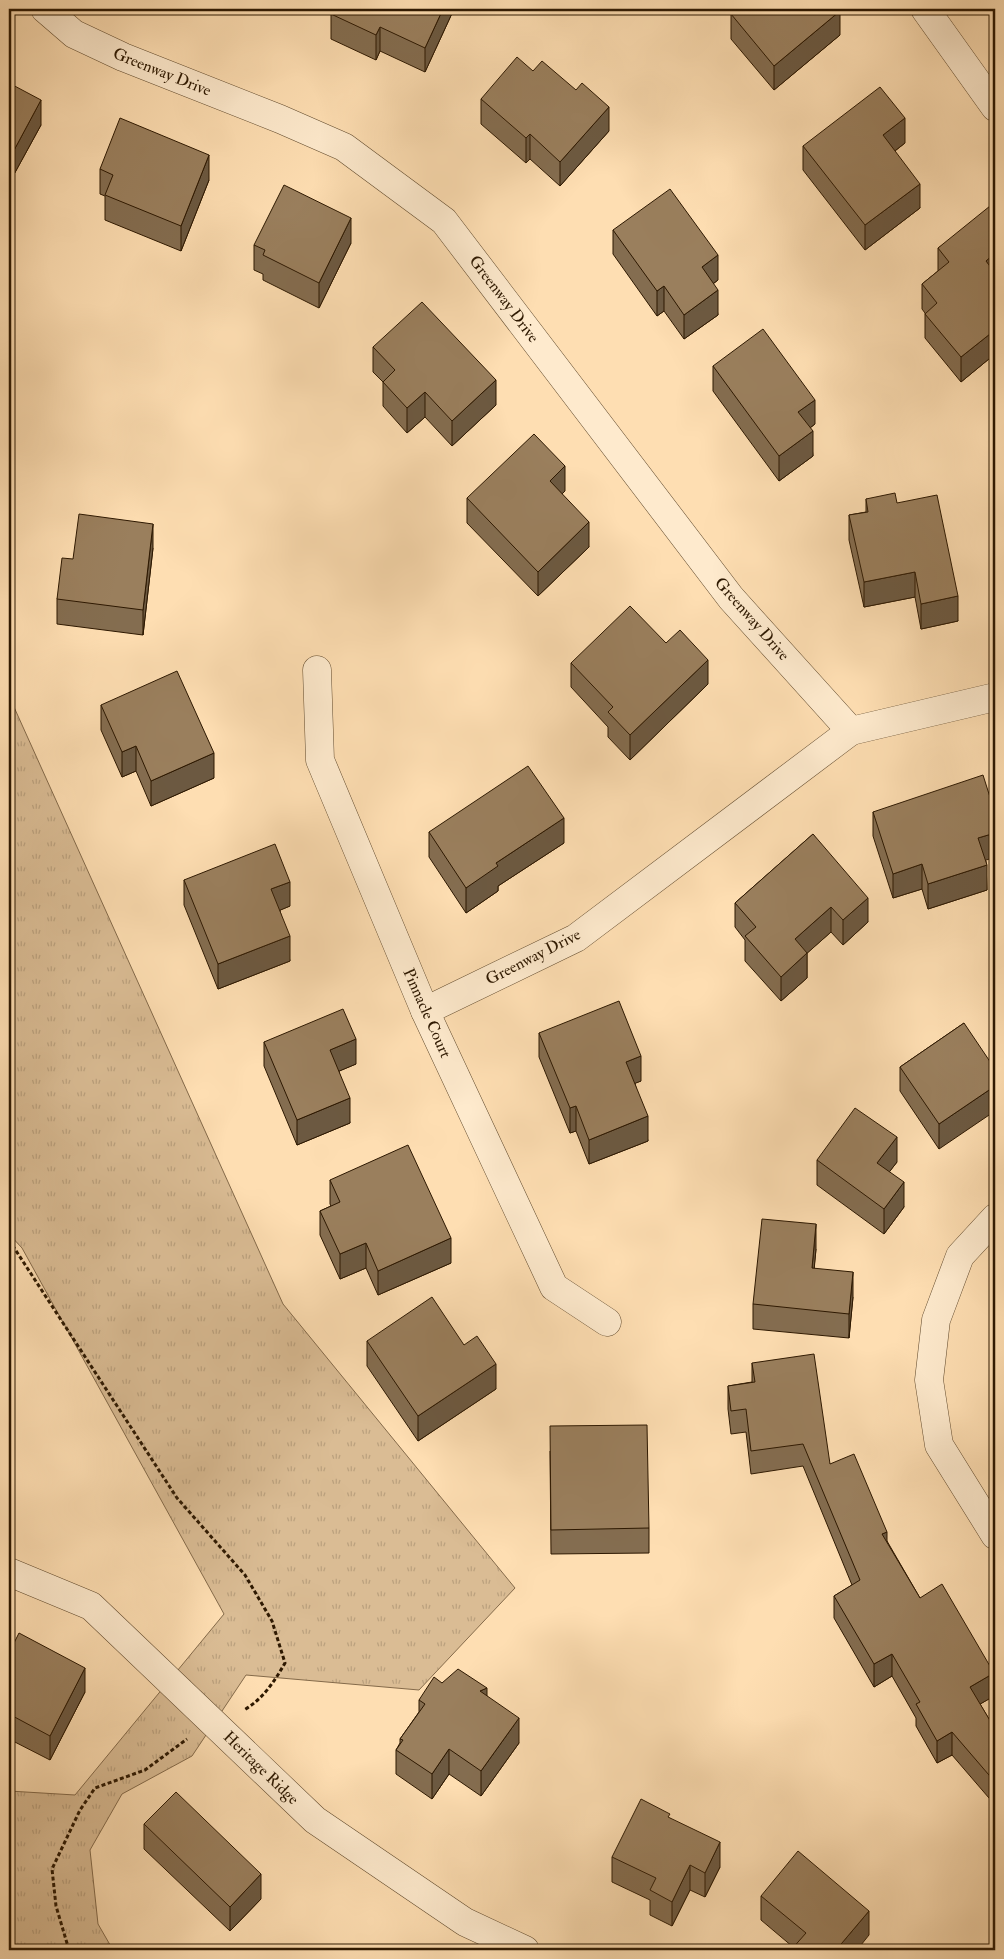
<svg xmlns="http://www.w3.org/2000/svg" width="1004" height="1959" font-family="'IM FELL Double Pica',serif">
<defs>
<pattern id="grass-tufts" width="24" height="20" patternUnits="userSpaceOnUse" patternTransform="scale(1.25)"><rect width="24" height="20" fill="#dabc94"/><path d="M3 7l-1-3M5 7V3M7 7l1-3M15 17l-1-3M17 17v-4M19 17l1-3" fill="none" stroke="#bba17e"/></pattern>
</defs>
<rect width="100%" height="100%" fill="#fedeb2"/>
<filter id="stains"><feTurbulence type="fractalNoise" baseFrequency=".004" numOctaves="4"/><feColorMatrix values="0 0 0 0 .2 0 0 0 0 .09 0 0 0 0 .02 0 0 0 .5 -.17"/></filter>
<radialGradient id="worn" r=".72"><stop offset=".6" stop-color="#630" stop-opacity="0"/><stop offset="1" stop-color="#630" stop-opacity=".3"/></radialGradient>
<path fill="url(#grass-tufts)" stroke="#846a4a" d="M9,696L283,1304L515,1588L419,1690L246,1675L192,1756L122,1794L90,1850L98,1924L113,1950H9V1791L75,1795L224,1614L22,1248L9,1234Z"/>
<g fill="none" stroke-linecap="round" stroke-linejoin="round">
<defs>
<g id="minor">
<path d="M45,9L74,34L123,57L280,119L344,147L444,221L731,598L851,731L995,697"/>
<path d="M925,9L995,107"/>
<path d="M317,670L320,760L425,1011L554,1287L607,1322"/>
<path d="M425,1011L576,938L851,731"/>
<path d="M995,1218L960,1256L936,1320L929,1380L939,1445L995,1535"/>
<path d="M9,1572L91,1606L315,1820L465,1922L525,1950"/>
</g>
</defs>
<use href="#minor" stroke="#614a2d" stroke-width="29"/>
<g stroke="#2d1801" stroke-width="3" stroke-dasharray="4 2.5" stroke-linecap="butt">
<path d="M9,1240L177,1498L245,1575L272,1621L285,1663C274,1682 263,1699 244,1710"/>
<path d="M69,1950L56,1906L52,1869L80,1810L95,1788L145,1770L187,1739"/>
</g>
<use href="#minor" stroke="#feeacd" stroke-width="28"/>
</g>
<g fill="#846d50" stroke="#2d1801">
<path d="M454,9L425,72L380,51L376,60L331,39V14Z"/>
<path d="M731,14L840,35L774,90L731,39Z"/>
<path d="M533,71L609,131L560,186L530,159L526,163L481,124V99Z"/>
<path d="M9,83L41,125L12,178L9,177Z"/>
<path d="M905,143L895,151L920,208L865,250L803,170V146Z"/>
<path d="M100,169L209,180L181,251L105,220V196L100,194Z"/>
<path d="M995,212V354L961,382L925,338V313L922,309V284L938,271V248Z"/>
<path d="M613,230L718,280L713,284L718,315L684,339L664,311L657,316L613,254Z"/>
<path d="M351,243L319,308L263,280V274L254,270V245Z"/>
<path d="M373,347L496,405L452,446L425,417L407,433L383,406V382L373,372Z"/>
<path d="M713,366L815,424L810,428L813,456L779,481L713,391Z"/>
<path d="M565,491L562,494L589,547L538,596L467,523V498Z"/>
<path d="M866,499L897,503L958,621L921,629L915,597L864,607L849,540V515L866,512Z"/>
<path d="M153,548L143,635L57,624V599L73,559Z"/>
<path d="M666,643L708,684L630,760L608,737V727L571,687V663Z"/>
<path d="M101,705L214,778L151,806L136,771L122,777L101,730Z"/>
<path d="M873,812L986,861L987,890L928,909L922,889L893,898L873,836Z"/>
<path d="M429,832L564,843L498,886V891L466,913L429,857Z"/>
<path d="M813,834L868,922L843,945L831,932L807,953V978L781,1001L745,961V940L735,927V903Z"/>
<path d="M184,880L290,906L280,910L290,961L218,989L184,905Z"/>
<path d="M964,1023L939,1149L900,1091V1067Z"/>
<path d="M539,1033L641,1081L635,1083L648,1141L589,1164L576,1131L570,1133L539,1057Z"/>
<path d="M264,1042L356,1064L339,1071L350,1123L297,1145L264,1066Z"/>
<path d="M817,1160L897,1162L889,1172L904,1207L884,1234L817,1185Z"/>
<path d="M330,1180L451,1263L378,1295L366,1268L340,1279L320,1235V1211L331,1206L330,1204Z"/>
<path d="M816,1249L814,1268L853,1297L849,1338L753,1329V1304Z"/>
<path d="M367,1341L464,1345L496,1389L418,1441L367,1366Z"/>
<path d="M752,1363L830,1464L887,1541L920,1598L994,1696L980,1704L995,1729V1805L952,1755L937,1763L916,1726V1718L892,1676L874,1687L834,1618V1596L852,1585L803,1466L751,1474L746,1432L731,1434L728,1409V1386L752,1382Z"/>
<path d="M550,1451L649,1528V1553L551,1554Z"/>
<path d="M9,1653L85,1692L50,1760L9,1739Z"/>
<path d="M442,1683L487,1696L519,1743L481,1796L449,1774L432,1799L396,1774V1750L400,1743V1739L419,1712V1700Z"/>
<path d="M670,1818L720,1867L705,1897L690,1890L672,1926L650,1915V1900L612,1882V1857Z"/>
<path d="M144,1824L261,1899L230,1931L144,1849Z"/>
<path d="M761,1896L869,1935L793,1947L761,1920Z"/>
</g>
<g fill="#6c5941" stroke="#2d1801">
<path d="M443,9H454L425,72V48Z"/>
<path d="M840,11V35L774,90V66Z"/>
<path d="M380,27V51L376,60V35Z"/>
<path d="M41,100V125L12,178V154Z"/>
<path d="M609,107V131L560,186V162Z"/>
<path d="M905,118V143L883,160V135Z"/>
<path d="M530,134V159L526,163V138Z"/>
<path d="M209,155V180L181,251V226Z"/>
<path d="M920,184V208L865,250V225Z"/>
<path d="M351,218V243L319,308V283Z"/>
<path d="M995,253V278L986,261Z"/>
<path d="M718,255V280L702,292V267Z"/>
<path d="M664,286V311L657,316V291Z"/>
<path d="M718,290V315L684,339V315Z"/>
<path d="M995,330V354L961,382V357Z"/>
<path d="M496,380V405L452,446V421Z"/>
<path d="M425,392V417L407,433V408Z"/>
<path d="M815,400V424L798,437V412Z"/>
<path d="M813,431V456L779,481V456Z"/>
<path d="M565,466V491L550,506V481Z"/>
<path d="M589,522V547L538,596V572Z"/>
<path d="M153,524V548L143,635V610Z"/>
<path d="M915,572V597L864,607V582Z"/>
<path d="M958,596V621L921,629V604Z"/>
<path d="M708,660V684L630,760V735Z"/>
<path d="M136,746V771L122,777V752Z"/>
<path d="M214,753V778L151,806V781Z"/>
<path d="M564,818V843L498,886V891L466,913V888L496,863Z"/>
<path d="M995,833V857L978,863V838Z"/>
<path d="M922,864V889L893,898V874Z"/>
<path d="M987,865V890L928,909V884Z"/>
<path d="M290,882V906L271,914V889Z"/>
<path d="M868,898V922L843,945V920Z"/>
<path d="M831,907V932L795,964V939Z"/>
<path d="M290,936V961L218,989V964Z"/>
<path d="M807,953V978L781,1001V977Z"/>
<path d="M356,1039V1064L330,1075V1050Z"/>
<path d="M641,1056V1081L626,1087V1062Z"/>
<path d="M995,1086V1111L939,1149V1124Z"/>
<path d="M350,1098V1123L297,1145V1120Z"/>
<path d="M576,1106V1131L570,1133V1108Z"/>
<path d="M648,1116V1141L589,1164V1140Z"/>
<path d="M897,1137V1162L877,1188V1163Z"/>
<path d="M904,1182V1207L884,1234V1209Z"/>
<path d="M816,1224V1249L812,1293V1268Z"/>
<path d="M451,1238V1263L378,1295V1271Z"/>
<path d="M366,1243V1268L340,1279V1254Z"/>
<path d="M853,1272V1297L849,1338V1314Z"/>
<path d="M496,1364V1389L418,1441V1416Z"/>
<path d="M887,1532V1555L882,1534Z"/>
<path d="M892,1654V1676L874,1687V1664Z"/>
<path d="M85,1668V1692L50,1760V1736Z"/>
<path d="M994,1673V1696L970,1710V1687Z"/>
<path d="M487,1688V1712L480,1691Z"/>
<path d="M519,1718V1743L481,1796V1771Z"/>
<path d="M952,1732V1755L937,1763V1741Z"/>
<path d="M449,1749V1774L432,1799V1774Z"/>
<path d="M720,1842V1867L705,1897V1873Z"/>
<path d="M690,1865V1890L672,1926V1902Z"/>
<path d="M261,1874V1899L230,1931V1907Z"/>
<path d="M869,1911V1935L857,1950H836Z"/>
</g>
<g fill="#9a7f5d" stroke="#2d1801">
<path d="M333,9H443L425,48L380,27L376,35L331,14Z"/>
<path d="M737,9H839L840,11L774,66L731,14Z"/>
<path d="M517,57L533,71L542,61L576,90L582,83L609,107L560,162L530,134L526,138L481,99Z"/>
<path d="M9,83L41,100L12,154L9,152Z"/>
<path d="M880,87L905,118L883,135L920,184L865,225L803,146Z"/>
<path d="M120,118L209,155L181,226L105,195L113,175L100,169Z"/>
<path d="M284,185L351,218L319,283L263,255L265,250L254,245Z"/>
<path d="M670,189L718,255L702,267L718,290L684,315L664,286L657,291L613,230Z"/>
<path d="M990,206L995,212V253L986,261L995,273V330L961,357L925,314L937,303L922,284L949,262L938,248Z"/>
<path d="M422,302L496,380L452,421L425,392L407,408L383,382L395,370L373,347Z"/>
<path d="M763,329L815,400L798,412L813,431L779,456L713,366Z"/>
<path d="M534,434L565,466L550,481L589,522L538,572L467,498Z"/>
<path d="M895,493L897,503L937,495L958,596L921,604L915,572L864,582L849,515L868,512L866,499Z"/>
<path d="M79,514L153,524L143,610L57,599L62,558L73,559Z"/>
<path d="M630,606L666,643L680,630L708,660L630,735L608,712L613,707L571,663Z"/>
<path d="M177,671L214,753L151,781L136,746L122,752L101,705Z"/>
<path d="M528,766L564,818L496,863L498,866L466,888L429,832Z"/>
<path d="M983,775L995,813V833L978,838L987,865L928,884L922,864L893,874L873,812Z"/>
<path d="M813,834L868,898L843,920L831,907L795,939L807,953L781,977L745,936L756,927L735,903Z"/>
<path d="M275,844L290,882L271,889L290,936L218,964L184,880Z"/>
<path d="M619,1001L641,1056L626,1062L648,1116L589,1140L576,1106L570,1108L539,1033Z"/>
<path d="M343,1009L356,1039L330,1050L350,1098L297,1120L264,1042Z"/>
<path d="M964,1023L995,1069V1086L939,1124L900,1067Z"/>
<path d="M855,1108L897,1137L877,1163L904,1182L884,1209L817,1160Z"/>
<path d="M408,1145L451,1238L378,1271L366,1243L340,1254L320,1211L340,1202L330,1180Z"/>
<path d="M762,1219L816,1224L812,1268L853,1272L849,1314L753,1304Z"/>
<path d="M432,1297L464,1345L477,1336L496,1364L418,1416L367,1341Z"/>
<path d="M814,1354L830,1464L854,1454L887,1532L882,1534L920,1598L942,1584L994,1673L970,1687L995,1729V1782L952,1732L937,1741L916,1704L920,1702L892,1654L874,1664L834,1596L860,1580L803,1444L751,1451L746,1409L731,1411L728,1386L755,1382L752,1363Z"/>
<path d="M647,1425L649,1528L551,1530L550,1426Z"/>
<path d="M19,1633L85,1668L50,1736L9,1714V1653Z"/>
<path d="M458,1669L487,1688L480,1691L519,1718L481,1771L449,1749L432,1774L396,1750L403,1740L400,1739L425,1704L419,1700L434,1677L442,1683Z"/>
<path d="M176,1792L261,1874L230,1907L144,1824Z"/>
<path d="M641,1799L670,1814L668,1817L720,1842L705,1873L690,1865L672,1902L650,1890L656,1878L612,1857Z"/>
<path d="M798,1851L869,1911L836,1950H791L806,1933L761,1896Z"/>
</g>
<g text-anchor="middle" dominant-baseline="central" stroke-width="4" stroke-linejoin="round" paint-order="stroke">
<g font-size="16" fill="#2d1801" stroke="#feeacd">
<text transform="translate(162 72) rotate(22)">Greenway Drive</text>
<text transform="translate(504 299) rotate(53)">Greenway Drive</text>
<text transform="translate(752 619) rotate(49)">Greenway Drive</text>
<text transform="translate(533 957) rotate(-27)">Greenway Drive</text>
<text transform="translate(427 1013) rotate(66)">Pinnacle Court</text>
<text transform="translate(261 1768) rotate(44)">Heritage Ridge</text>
</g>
</g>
<rect width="1004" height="1959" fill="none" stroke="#fedeb2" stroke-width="30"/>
<rect x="10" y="10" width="984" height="1939" fill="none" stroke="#2d1801" stroke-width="2.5"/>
<rect x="15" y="15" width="974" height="1929" fill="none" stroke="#2d1801"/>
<rect width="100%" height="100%" filter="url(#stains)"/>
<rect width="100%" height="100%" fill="url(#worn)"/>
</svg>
